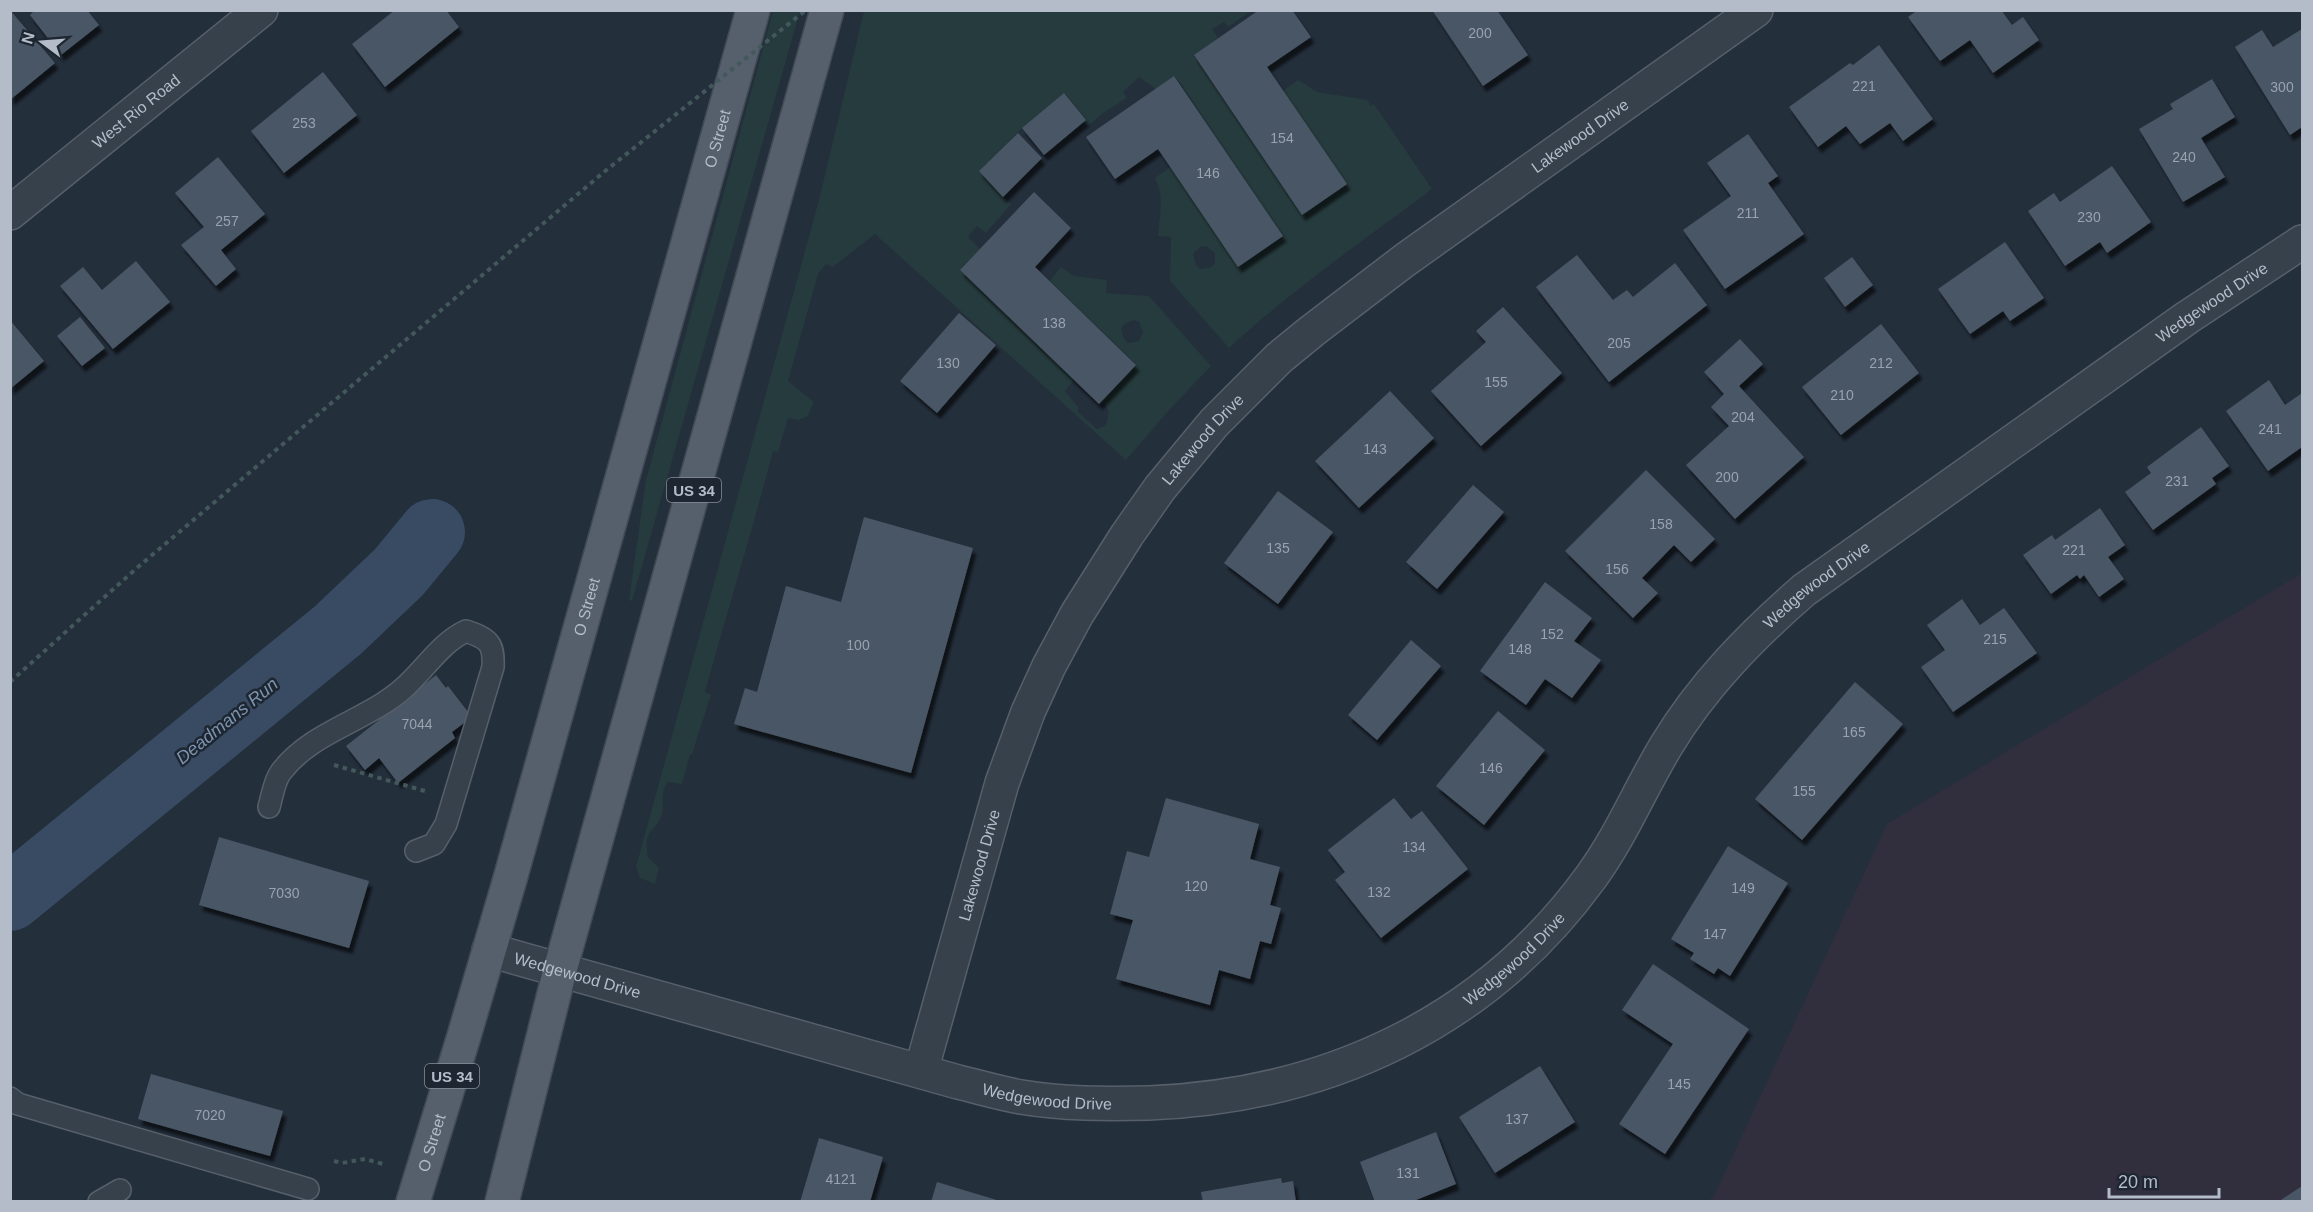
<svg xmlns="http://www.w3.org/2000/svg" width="2313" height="1212" font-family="Helvetica,sans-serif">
<defs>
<filter id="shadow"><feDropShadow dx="3.5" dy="6" stdDeviation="1.5" flood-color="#0009"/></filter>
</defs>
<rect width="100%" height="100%" fill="#242f3c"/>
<path fill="#312f3e" d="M2302,573V1201L1703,1202L1713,1198L1887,824Z"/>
<g fill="#263b3d" fill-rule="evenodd">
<path d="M773,11H800L632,601L629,600L646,480Z"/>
<path d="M864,11H1251L1228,27L1224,22L1212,29L1218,38L1194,56L1302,215L1283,91L1298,80L1317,92L1367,100L1371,106L1374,104L1432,189C1363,241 1293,289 1229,348L1170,281L1171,237L1158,236C1159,218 1165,195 1155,178L1170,167L1283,236L1175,76L1156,89L1139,77L1123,92L1127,98L1103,113L1087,127L1083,122L1086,119L1064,93L1022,128L979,171L1011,204L986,233L977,226L968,237L980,249L960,270L1074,380L1065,391L1078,407V412L1097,429L1106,425C1109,414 1111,409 1101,401L1136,364L1050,281L1061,267L1074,276L1107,280L1106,293L1149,296L1211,366L1170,409L1126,460L875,234L833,267L826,264L818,274L788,381L814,402L808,416L799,420L788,418L778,452L773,451C752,532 727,612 705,692L711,695L692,754H690L682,784L668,782C659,793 665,802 662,814C655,836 643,825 648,857L659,868L655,884L640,878L636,867L819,200ZM1206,246L1215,253V263L1211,267L1200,269L1196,265L1193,254L1200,247ZM1134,320L1139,322L1143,332L1139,341L1128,343L1124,339L1121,329L1124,324Z"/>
</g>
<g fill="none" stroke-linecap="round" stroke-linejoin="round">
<path stroke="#384b63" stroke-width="66" d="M10,898L338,630L399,572L432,532"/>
</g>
<g fill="#4a5665" filter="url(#shadow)">
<path d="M10,10L55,63L10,100Z"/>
<path d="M35,10H87L99,25L61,55L30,15Z"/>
<path d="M395,10H446L459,27L385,87L352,44Z"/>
<path d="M1259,10H1292L1311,37L1267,67L1347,184L1302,215L1194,55Z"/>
<path d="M1432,10H1497L1528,55L1483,86Z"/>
<path d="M1918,10H2001L2012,25L2023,17L2039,40L1993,73L1970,40L1940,61L1908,17Z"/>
<path d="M2302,29V127L2290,135L2235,47L2262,30L2273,47Z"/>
<path d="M1879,45L1933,119L1903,141L1890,123L1860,144L1846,126L1818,147L1789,107L1850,63L1853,65Z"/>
<path d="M323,72L357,115L284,173L251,131Z"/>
<path d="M1174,76L1283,236L1238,267L1158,149L1115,179L1086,137Z"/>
<path d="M2212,79L2235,117L2201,138L2225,177L2183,202L2139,129L2173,109L2170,104Z"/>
<path d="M1064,93L1086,120L1044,155L1022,128Z"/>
<path d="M1018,133L1042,158L1003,197L979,171Z"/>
<path d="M1748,134L1778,176L1768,183L1804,234L1725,289L1683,230L1731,196L1707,163Z"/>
<path d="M218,157L265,214L221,250L236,269L216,286L181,245L204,227L175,193Z"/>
<path d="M2112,166L2151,222L2107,253L2100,242L2065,266L2028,211L2054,193L2060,202Z"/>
<path d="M1034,192L1071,228L1035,267L1136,365L1099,404L960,270Z"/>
<path d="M2005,242L2044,298L2010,321L2003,311L1970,334L1938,289Z"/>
<path d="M1577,255L1613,300L1627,290L1633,297L1675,263L1707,305L1609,382L1536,287Z"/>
<path d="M1852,257L1873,285L1845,307L1824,278Z"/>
<path d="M136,261L170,302L113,349L60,286L83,267L102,290Z"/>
<path d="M1503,307L1562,373L1481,446L1431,391L1486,342L1476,331Z"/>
<path d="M959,313L996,345L937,413L900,381Z"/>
<path d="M80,317L105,348L82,366L57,336Z"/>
<path d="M10,320L44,361L10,389Z"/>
<path d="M1881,324L1919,373L1841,435L1802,387Z"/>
<path d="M1740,339L1763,364L1739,386L1804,457L1735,519L1686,465L1729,426L1711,407L1724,394L1704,372Z"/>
<path d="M2269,380L2285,405L2302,393V447L2268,471L2226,411Z"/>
<path d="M1390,391L1434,438L1359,508L1315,461Z"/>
<path d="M2201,427L2229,466L2212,478L2216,484L2153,530L2125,492L2151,473L2147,467Z"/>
<path d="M1646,470L1715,539L1691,562L1674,545L1642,578L1658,593L1633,618L1565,551Z"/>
<path d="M1473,485L1504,512L1437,589L1406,562Z"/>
<path d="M1278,491L1333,532L1278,604L1224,563Z"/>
<path d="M2100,508L2125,545L2108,557L2124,579L2099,597L2084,575L2080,579L2077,575L2051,594L2023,555L2052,535L2055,540Z"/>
<path d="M864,517L973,548L911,773L734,724L745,688L757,692L786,586L841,602Z"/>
<path d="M1545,582L1592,618L1574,641L1601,660L1572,698L1545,679L1526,705L1480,671Z"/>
<path d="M1962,599L1980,625L2004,608L2037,653L1953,712L1921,667L1945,650L1927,625Z"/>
<path d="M1411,640L1441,666L1377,740L1348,715Z"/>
<path d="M436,675L446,688L448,686L472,717L452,732L455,738L398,783L379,758L365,770L346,746Z"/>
<path d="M1855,682L1903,724L1802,840L1755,799Z"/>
<path d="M1498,711L1545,750L1484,825L1436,786Z"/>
<path d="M1166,798L1259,824L1250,859L1280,867L1270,905L1281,908L1271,944L1260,941L1250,979L1219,970L1210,1005L1116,979L1133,920L1110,914L1127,851L1149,857Z"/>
<path d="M1394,798L1411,819L1422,811L1468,869L1381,938L1335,880L1345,872L1328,850Z"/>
<path d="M219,837L369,881L349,948L199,905Z"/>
<path d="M1728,846L1788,883L1730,976L1718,968L1714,974L1690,959L1694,953L1671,939Z"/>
<path d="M1653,964L1749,1029L1665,1154L1619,1124L1673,1044L1622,1010Z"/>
<path d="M1540,1066L1575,1122L1495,1173L1459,1117Z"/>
<path d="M151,1074L283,1111L270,1156L138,1119Z"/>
<path d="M1436,1132L1456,1184L1411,1202H1375L1360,1162Z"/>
<path d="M819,1138L883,1157L870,1202H800Z"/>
<path d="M1281,1178L1282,1183L1293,1181L1296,1202H1203L1201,1192Z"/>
<path d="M937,1182L1000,1201V1202H931Z"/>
<path d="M2302,1186V1202H2278Z"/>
</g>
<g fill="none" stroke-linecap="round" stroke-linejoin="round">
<defs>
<g id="service">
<path d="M269,807C272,797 274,781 281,772C314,728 375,720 412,680C430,662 443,642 466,631C489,639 494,643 493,667L446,824L434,844L416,851"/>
<path d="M10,1098L18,1104L308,1189"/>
<path d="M99,1202L120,1190"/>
</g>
<g id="minor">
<path id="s1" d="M10,213L261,10"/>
<path id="s2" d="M489,950L958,1082C979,1087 999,1093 1021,1097C1063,1104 1106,1104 1149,1103C1327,1096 1485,1023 1591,877C1621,836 1640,789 1666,746C1702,686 1751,636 1804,590L2188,317L2302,242"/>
<path id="s3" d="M921,1071L1002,783L1028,712L1049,666L1077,614L1127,535L1160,488L1214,423L1279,358L1312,331L1405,260L1756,10"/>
</g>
<g id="primary">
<path id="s4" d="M413,1202L464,1036L510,879L753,10"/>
<path d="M502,1202L560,970L827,10"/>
</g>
</defs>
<use href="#service" stroke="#565f6a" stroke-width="24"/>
<use href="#minor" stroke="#565f6a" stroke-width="36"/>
<use href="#primary" stroke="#414a55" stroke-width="36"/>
<g stroke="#43585a" stroke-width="4" stroke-dasharray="4.5 4.5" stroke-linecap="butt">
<path d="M10,682L138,567L604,172"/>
<path d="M334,765L425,791"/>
<path d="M334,1161L342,1163L365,1159L383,1164"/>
</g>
<use href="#service" stroke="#37414c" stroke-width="21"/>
<use href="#minor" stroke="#37414c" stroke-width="33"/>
<use href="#primary" stroke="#55606c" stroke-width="33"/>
<path stroke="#43585a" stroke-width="4" stroke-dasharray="4.5 4.5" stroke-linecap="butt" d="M604,172L806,10"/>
</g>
<g text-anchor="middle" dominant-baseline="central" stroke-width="5" stroke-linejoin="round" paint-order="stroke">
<g font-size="14" fill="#99a2af">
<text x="1480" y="33">200</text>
<text x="1864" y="86">221</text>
<text x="2282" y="87">300</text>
<text x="304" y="123">253</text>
<text x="1282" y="138">154</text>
<text x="2184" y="157">240</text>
<text x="1208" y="173">146</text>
<text x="1748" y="213">211</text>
<text x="2089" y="217">230</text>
<text x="227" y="221">257</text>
<text x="1054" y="323">138</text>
<text x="1619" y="343">205</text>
<text x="948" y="363">130</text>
<text x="1881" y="363">212</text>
<text x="1496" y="382">155</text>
<text x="1842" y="395">210</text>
<text x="1743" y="417">204</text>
<text x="2270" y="429">241</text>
<text x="1375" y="449">143</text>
<text x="1727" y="477">200</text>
<text x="2177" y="481">231</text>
<text x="1661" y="524">158</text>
<text x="1278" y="548">135</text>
<text x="2074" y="550">221</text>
<text x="1617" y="569">156</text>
<text x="1552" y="634">152</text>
<text x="1995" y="639">215</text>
<text x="858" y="645">100</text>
<text x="1520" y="649">148</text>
<text x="417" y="724">7044</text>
<text x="1854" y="732">165</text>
<text x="1491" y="768">146</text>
<text x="1804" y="791">155</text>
<text x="1414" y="847">134</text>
<text x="1196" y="886">120</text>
<text x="1743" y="888">149</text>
<text x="1379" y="892">132</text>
<text x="284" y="893">7030</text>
<text x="1715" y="934">147</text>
<text x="1679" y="1084">145</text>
<text x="210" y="1115">7020</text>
<text x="1517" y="1119">137</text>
<text x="1408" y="1173">131</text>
<text x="841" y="1179">4121</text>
</g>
<g fill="#1d2631" stroke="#868f9b" stroke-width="1.5">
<rect x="667" y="478" width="54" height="24" rx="4.5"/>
<rect x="425" y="1064" width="54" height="24" rx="4.5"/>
</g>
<g font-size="15" font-weight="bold" fill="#b3bcc8">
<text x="694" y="490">US 34</text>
<text x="452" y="1076">US 34</text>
</g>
<g font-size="16" fill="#b3bcc8" stroke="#1d2631">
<text stroke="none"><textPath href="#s1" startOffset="162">West Rio Road</textPath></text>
<text stroke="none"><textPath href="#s3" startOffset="1186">Lakewood Drive</textPath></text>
<text stroke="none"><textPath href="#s4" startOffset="1106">O Street</textPath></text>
<text stroke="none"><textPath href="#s2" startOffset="2054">Wedgewood Drive</textPath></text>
<text stroke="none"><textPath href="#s3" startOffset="700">Lakewood Drive</textPath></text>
<text stroke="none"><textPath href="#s2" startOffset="1568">Wedgewood Drive</textPath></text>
<text stroke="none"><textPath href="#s4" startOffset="620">O Street</textPath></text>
<text stroke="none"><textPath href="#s3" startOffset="214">Lakewood Drive</textPath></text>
<text stroke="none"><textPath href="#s2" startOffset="1082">Wedgewood Drive</textPath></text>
<text stroke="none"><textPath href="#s2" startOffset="92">Wedgewood Drive</textPath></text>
<text stroke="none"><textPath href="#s2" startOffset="578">Wedgewood Drive</textPath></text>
<text stroke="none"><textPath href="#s4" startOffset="62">O Street</textPath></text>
</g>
<g font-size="18" font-style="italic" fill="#7c93af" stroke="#1d2631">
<text transform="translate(227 721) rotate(-39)">Deadmans Run</text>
</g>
</g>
<rect width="2313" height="1212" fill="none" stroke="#b3bcc8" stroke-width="24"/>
<g transform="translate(42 42) rotate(286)" stroke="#1d2631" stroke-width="4.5" paint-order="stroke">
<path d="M0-4.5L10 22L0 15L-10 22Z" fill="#b3bcc8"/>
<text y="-9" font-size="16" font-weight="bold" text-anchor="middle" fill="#b3bcc8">N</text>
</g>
<path d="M2109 1188v9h110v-9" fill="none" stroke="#b3bcc8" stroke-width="3"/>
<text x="2118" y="1188" font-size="18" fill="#b3bcc8" stroke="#1d2631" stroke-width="4.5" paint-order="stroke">20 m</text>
</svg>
